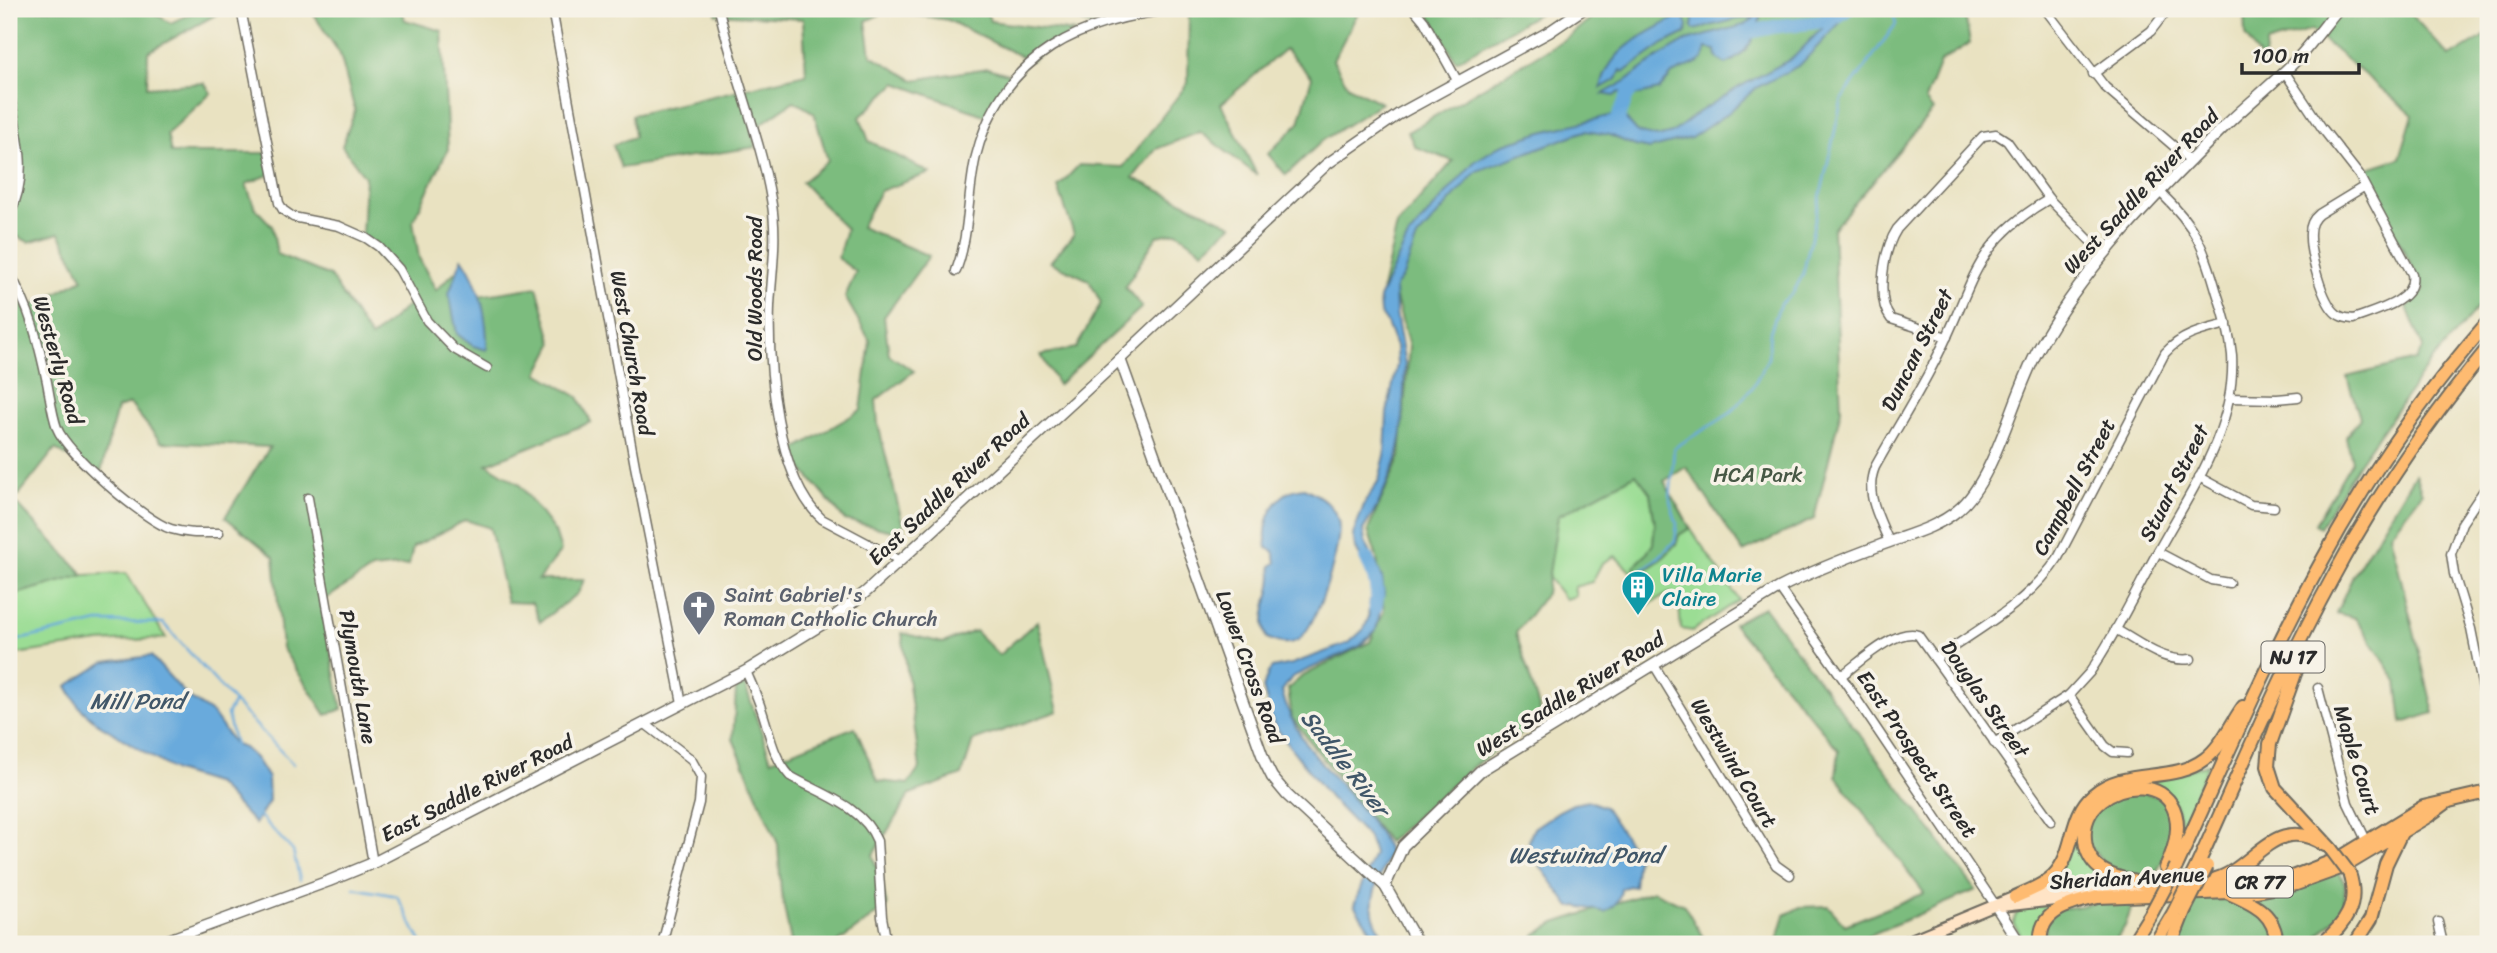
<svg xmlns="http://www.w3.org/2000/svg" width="2497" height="953" font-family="Sriracha,sans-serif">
<rect width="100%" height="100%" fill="#f7f3e8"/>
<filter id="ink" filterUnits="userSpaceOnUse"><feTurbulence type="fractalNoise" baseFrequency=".0143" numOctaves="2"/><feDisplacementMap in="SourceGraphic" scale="14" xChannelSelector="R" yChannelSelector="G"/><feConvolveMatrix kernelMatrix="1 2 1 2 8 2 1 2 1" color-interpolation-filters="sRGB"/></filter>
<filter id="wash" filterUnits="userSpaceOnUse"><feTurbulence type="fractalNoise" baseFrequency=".00686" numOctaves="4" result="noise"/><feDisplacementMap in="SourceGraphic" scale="28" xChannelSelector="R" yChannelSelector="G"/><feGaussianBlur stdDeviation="1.57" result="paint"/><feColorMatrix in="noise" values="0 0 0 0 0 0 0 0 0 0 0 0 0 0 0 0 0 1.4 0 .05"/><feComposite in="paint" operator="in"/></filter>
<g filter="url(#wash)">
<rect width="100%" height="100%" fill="#e9e2c1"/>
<g fill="#9bdd94" stroke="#638460" stroke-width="2">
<path d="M1636,474L1650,493L1655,524L1653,544L1645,556L1634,566L1676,545L1679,535L1690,528L1739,600L1692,631L1681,629L1679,604L1672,592L1644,607L1630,584L1633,574L1615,556L1602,563L1592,582L1574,587L1576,596L1565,599L1548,577L1558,516Z"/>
<path d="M126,573L166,638L99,642L9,655V596L84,575Z"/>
<path d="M2208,764L2181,826C2177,803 2171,789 2146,782Z"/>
<path d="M2080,829V839L2106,879L2053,881Z"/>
<path d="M2055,905L2047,911L2038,944H2026L2014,924C2013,903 2039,907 2055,905Z"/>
</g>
<g fill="#7cbc7e" stroke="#547454" stroke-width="2">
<path d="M9,9H147L171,23L200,9H226L148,52L147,87L204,83L211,93L167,134L171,153H266L271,174L246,184L255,208L272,226L277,254L330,276L371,338L413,301L362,236L365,177L342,146L355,111L340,54L310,9H401L405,20L442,31L448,149L413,221L419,258L436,290L461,266L479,296L537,287L553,344L538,373L578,397L591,422L487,464L519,484L555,532L561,551L538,580H584L578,593L540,622L532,603L507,602L490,528L466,520L413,547L409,565L372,569L321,602L342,709L326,715L282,648L274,557L225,517L270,447L161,442L130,404L117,408L100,476L55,449L14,501L84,575L9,596V277L24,310L83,279L59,233L29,242L9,233Z"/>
<path d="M716,9H986L990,21L1074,32L1030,61L948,20L887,11L866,21L871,55L914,80L988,68L1015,76L986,116L896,83L860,117L869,141L930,173L880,191L861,227L929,256L884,317L889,355L914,371L876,400L878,424L905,534L845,520L789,453L861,410L870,341L845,297L856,272L838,258L846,229L802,182L828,161L814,113L794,101L751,131L756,147L621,168L613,145L634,137L632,115L806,74L803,19L716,14Z"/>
<path d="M1049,9H1104L1112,20L1090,25Z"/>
<path d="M1189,9H1360L1333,60L1348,86L1381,103L1322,141L1286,175L1268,154L1299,123L1312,77L1285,49L1221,104L1257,175L1200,132L1156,149L1133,178L1232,225L1203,251L1177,232L1157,236L1125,287L1142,307L1058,385L1041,355L1076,348L1101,303L1089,280L1050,262L1074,234L1058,187L1079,165L1123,167L1188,83Z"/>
<path d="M1426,9H1546L1456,61Z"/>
<path d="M1602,9H1964L1970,43L1940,62L1925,100L1933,110L1833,229L1841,410L1814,519L1743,552L1686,467L1664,481L1690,528L1679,535C1673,554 1655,564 1639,574L1635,572L1634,566L1645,556L1653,544L1655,524L1650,493L1636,474L1558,516L1546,593L1516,633L1543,720L1476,764L1388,842L1292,718L1288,689L1301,677L1370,642L1384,611L1377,558L1368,530L1400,457L1409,347L1393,287L1382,289L1397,225L1453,161L1415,147L1408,132L1568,37Z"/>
<path d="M2244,9H2406L2450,57L2488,34V296L2429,364L2359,463L2320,527L2315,524L2352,461L2346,437L2360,418L2347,377L2416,360L2423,347L2407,307L2424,290L2362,170L2400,158L2413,115L2311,30L2266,44L2263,63L2245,35Z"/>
<path d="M2415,474L2422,493L2390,534L2434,713L2402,723L2397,681L2356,618L2336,613L2353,576Z"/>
<path d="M1764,607L1976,890L1849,944H1776L1785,915L1800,907L1828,906L1845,925L1924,893L1836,776L1839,750L1733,624Z"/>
<path d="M1037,621L1058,711L973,741L962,775L910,794L873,855L887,906L836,944H787L791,942L781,892L778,844L733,739L736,689L745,685L771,760L855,727L878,781L908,784L920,768L902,633L943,643L975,631L999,655Z"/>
<path d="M2142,792C2147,793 2154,795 2159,798C2184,814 2166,858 2153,877C2116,878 2107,867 2084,840L2091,808L2109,794Z"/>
<path d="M2337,867L2345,884L2344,910L2310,944H2174L2196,898L2231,899L2247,903L2301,884Z"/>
<path d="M1653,891L1684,905L1707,944L1642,938L1632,944H1532L1535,935L1555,923Z"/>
<path d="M2110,901H2134L2125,926L2113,944H2046L2045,925L2055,910Z"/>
</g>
<g fill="#69aadc" stroke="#4a6a84" stroke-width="2">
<path d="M1709,9L1760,10C1762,31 1746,56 1726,64L1717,58L1716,50L1706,48L1703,59L1699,62L1672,74L1659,90L1634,96L1619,92L1614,96L1603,94L1626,81L1657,58L1686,41L1744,25L1756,17L1738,19L1694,30L1692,28L1694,11Z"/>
<path d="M1841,9H1853L1800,65L1756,88L1728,113L1691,138L1649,149L1635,146L1610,135L1585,131L1477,171L1417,238L1403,276L1395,287L1396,313L1405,365L1402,433L1397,459L1378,505L1363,530L1365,541L1382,577L1384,594L1376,630L1360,646L1292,677L1282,691C1297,758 1362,793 1389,852C1384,870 1370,892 1373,912C1374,923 1383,932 1384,943L1373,944L1375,937L1354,905L1374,854L1369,838L1330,798L1284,739L1272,721L1263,688L1268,673L1272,668L1292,664L1349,643L1364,629L1368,619L1370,599L1377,587L1373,573L1367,569L1356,549L1353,535L1365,502L1379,480L1385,455L1387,413L1397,365L1396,347L1386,321L1380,313L1379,298L1408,237L1474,162L1501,145L1542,132L1609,116L1626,119L1637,132L1657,137L1672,133L1699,112L1739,87L1793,58Z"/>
<path d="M1681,17L1685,18L1688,26L1686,33L1663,44L1624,72L1621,70L1617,79L1601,88C1609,48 1643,36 1675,18Z"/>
<path d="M462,258C480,282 488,320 487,350L473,346L457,334L449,293Z"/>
<path d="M1304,488C1319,495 1333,504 1338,520C1344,541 1317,628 1298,640C1288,646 1277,643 1267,638C1257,614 1276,591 1271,566L1276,563L1274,551L1267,548C1262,523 1274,490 1304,488Z"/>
<path d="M151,656L188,697L213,714L235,745L244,748L256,759L268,778L269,801L255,824L217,784L175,771L97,723L79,707L67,686L105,662Z"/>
<path d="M1589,801L1605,807L1637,855L1634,887L1629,886L1621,889C1620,901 1615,906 1605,912L1577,906L1570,907L1530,852L1529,840L1534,828L1559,811L1573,804Z"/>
</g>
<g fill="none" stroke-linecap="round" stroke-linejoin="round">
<g stroke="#69aadc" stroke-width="2.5">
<path d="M1642,570L1660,556L1675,541L1677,524L1670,501L1674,448L1729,414L1752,388L1768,358L1770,332L1780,304L1793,293L1803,274L1842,99L1896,24L1892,9"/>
<path d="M9,642L99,622L163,623L234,702L227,714L235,745"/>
<path d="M234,702L293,764"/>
<path d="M260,816L293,851L300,880"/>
<path d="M354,888L397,896L422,944"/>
</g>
<g stroke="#69aadc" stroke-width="14">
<path d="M1741,34C1752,32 1763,29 1773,27C1795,22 1831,27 1847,9"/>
<path d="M1603,125L1616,124L1627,96L1638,83"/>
<path d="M1366,558C1374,573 1380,591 1375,608"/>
</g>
</g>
</g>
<g filter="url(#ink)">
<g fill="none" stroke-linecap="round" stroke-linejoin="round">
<defs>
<g id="minor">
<path d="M241,9L279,203L283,210L293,217L339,226L366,238L379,247L399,269L427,321L454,349L487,368"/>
<path d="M552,9L635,466L682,703"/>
<path d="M719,9C733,73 760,135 771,199C778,236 772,270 770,306C768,364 776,478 822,519L899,560"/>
<path d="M1414,9L1424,21L1458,82"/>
<path d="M2045,9L2105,87L2191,161"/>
<path d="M2284,71L2322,128L2359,175L2412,274C2417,302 2374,311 2353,319C2348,318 2342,318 2337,314C2322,303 2309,252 2310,233C2310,225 2314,218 2319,214L2365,186"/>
<path d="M2093,74L2151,31L2168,9"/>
<path d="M9,91C17,136 31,173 9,216"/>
<path d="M956,271C970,234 967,194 976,156C1002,53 1083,18 1180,9"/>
<path d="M9,272C30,308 38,340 47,382C50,397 52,414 57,428C67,454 145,521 171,529C187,534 203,533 219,533"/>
<path d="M1947,337L1891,319C1875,299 1884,249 1897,229L1983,136L1996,134L2007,141L2049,199L2103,254"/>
<path d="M2230,398L2277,399L2298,397"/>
<path d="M2199,477L2251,505L2274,507"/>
<path d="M2488,484L2462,523L2451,554L2454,574L2471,629L2488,714"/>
<path d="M308,498L373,863"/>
<path d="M1889,542C1879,517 1864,493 1875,467C1896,429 1920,392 1939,353C1975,282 1973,243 2049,199"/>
<path d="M2158,552L2211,580L2229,583"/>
<path d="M1779,588L1841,676L1996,906"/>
<path d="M2115,629C2139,642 2163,663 2191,659"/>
<path d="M1935,659C1979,629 2028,603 2058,558L2165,353C2182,334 2203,330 2227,324"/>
<path d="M1654,665L1776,865L1790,875"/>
<path d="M746,671C751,683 757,696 761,708C770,733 772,756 790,776C821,794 863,806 877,841L882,917L887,944"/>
<path d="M1841,676C1859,663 1895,628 1918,635L2051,821"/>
<path d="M2318,688L2348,803L2366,840"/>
<path d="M2069,695L2105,746L2113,752L2127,753"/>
<path d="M644,723L691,759L701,777L699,803L662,944"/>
<path d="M1994,743L2069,695L2090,672C2116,634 2136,591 2158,551C2192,489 2236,429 2232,355C2230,334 2224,313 2217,293C2204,247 2196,227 2161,193"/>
<path d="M2438,922L2443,944"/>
</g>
<g id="tertiary">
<path d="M1120,359L1265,763L1272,777L1287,795L1385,886L1418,944"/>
<path d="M1385,886L1403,846L1480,771L1779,588C1812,571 1846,558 1881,545C1907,535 1937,528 1958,510C1995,480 2013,395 2038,350C2085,265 2155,195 2224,127C2248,103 2275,83 2298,58C2312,43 2325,25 2338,9"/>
<path d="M1996,906L2020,944"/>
<path d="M157,944L329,881L373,863L746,671L834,617L867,591L1120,359L1327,164L1399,114L1549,32L1583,9"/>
</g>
<g id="secondary">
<path d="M2002,906L2083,897"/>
<path d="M1901,944L2015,897L2059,890L2144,887"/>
</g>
<g id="primary">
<path d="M2216,879C2256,867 2276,812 2325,845"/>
<path d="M2151,886L2257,883L2292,877L2338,859L2423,807L2488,792"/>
<path d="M2231,894C2256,905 2275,914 2277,944"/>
<path d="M2098,897L2256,891L2296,884L2343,867L2428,816L2447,802"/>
<path d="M2322,944C2345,924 2360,905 2349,873"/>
<path d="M2355,944L2371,919L2386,864L2401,833"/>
</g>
<g id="trunk">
<path d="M2304,648L2270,744L2268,766L2275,788L2331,849"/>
<path d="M2197,866C2241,769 2282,670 2333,577C2377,495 2429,420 2488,348"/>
<path d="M2176,867C2223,765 2267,660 2322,561C2368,476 2424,395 2488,322"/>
<path d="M2151,886C2136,881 2118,880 2104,871C2093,865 2086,853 2085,840C2078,771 2216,760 2166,868"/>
<path d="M2015,897C2028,891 2043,886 2053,876C2076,854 2068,816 2093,795C2125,767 2172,784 2205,759C2222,746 2231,724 2243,707"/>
<path d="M2041,944C2037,910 2072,903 2098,897"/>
<path d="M2132,944L2152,912"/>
<path d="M2155,944L2174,912"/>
<path d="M2171,944L2184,911"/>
</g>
</defs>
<use href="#minor" stroke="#6e6b60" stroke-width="11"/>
<use href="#tertiary" stroke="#6e6b60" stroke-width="13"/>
<use href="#secondary" stroke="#6e6b60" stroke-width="14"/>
<use href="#primary" stroke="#6e6b60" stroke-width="16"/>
<use href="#trunk" stroke="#6e6b60" stroke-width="16"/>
<use href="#minor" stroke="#fff" stroke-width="8"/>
<use href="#tertiary" stroke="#fff" stroke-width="10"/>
<use href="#secondary" stroke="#ffe4c6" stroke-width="10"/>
<use href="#primary" stroke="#febb71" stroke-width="12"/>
<use href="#trunk" stroke="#febb71" stroke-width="12"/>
<defs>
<path id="primary-bridge" d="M2331,849L2349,873"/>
<g id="trunk-bridge">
<path d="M2184,911L2207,866"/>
<path d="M2152,912L2176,867"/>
<path d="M2174,912L2197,866"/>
</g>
</defs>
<use href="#primary-bridge" stroke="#6e6b60" stroke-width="16" stroke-linecap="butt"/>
<use href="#trunk-bridge" stroke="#6e6b60" stroke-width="16" stroke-linecap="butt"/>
<use href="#primary-bridge" stroke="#febb71" stroke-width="12"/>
<use href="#trunk-bridge" stroke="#febb71" stroke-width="12"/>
</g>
</g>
<defs>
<symbol id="building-pin" viewBox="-11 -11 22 30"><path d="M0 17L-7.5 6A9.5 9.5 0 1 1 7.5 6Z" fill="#0f9aa8" stroke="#f7f3e8"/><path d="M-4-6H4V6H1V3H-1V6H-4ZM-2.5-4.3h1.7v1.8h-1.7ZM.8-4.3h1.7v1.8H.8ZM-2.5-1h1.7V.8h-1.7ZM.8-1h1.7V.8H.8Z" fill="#fff"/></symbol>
<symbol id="church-pin" viewBox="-11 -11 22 30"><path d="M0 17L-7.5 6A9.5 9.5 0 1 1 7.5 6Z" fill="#6b7280" stroke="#f7f3e8"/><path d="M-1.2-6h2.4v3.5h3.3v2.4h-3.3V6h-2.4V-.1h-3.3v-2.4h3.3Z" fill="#fff"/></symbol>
</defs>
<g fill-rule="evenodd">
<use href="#building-pin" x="1619" y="568" width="38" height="52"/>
<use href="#church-pin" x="680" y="588" width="38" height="52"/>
</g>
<g text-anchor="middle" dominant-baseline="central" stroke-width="7" stroke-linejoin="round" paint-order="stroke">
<g fill="#f7f3e8" stroke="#686764" stroke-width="2">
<rect x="2261.5" y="641.5" width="63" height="31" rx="5"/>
<rect x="2227" y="866.5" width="66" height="31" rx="5"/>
</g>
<g font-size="19" font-weight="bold" fill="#2b2b2b">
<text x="2293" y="657">NJ 17</text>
<text x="2260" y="882">CR 77</text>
</g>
<g font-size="21" fill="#2b2b2b" stroke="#f7f3e8">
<text transform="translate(2141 191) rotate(-47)">West Saddle River Road</text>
<text transform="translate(755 289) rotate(-90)">Old Woods Road</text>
<text transform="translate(1917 350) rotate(-63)">Duncan Street</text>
<text transform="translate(632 353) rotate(80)">West Church Road</text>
<text transform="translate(58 360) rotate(74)">Westerly Road</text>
<text transform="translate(2174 483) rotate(-63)">Stuart Street</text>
<text transform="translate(2074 487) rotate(-62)">Campbell Street</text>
<text transform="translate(949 489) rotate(-43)">East Saddle River Road</text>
<text transform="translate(1250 667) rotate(70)">Lower Cross Road</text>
<text transform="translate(358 677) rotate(80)">Plymouth Lane</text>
<text transform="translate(1570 694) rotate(-32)">West Saddle River Road</text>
<text transform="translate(1985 699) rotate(55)">Douglas Street</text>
<text transform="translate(1917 754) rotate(56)">East Prospect Street</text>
<text transform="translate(2357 760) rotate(73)">Maple Court</text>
<text transform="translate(1734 763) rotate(59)">Westwind Court</text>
<text transform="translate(477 788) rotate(-27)">East Saddle River Road</text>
<text transform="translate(2127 878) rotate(-3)">Sheridan Avenue</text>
</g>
<g font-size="21" fill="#475845" stroke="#f7f3e8">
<text x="1758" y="475">HCA Park</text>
</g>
<g font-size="21" fill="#0d838f" stroke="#f7f3e8" text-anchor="start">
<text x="1662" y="575">Villa Marie<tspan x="1662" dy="24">Claire</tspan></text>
</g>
<g font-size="21" fill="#5b616d" stroke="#f7f3e8" text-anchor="start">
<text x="724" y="595">Saint Gabriel's<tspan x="724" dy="24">Roman Catholic Church</tspan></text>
</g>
<g font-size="23" font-style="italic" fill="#415769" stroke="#f7f3e8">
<text x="137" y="701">Mill Pond</text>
<text transform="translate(1345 763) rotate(52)">Saddle River</text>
<text x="1585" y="855">Westwind Pond</text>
</g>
</g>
<rect width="2497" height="953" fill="none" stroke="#f7f3e8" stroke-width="35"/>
<path d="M2242 63v10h117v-10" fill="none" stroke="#2b2b2b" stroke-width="3.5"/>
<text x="2252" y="63" font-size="21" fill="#2b2b2b" stroke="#f7f3e8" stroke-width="5" paint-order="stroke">100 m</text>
</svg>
